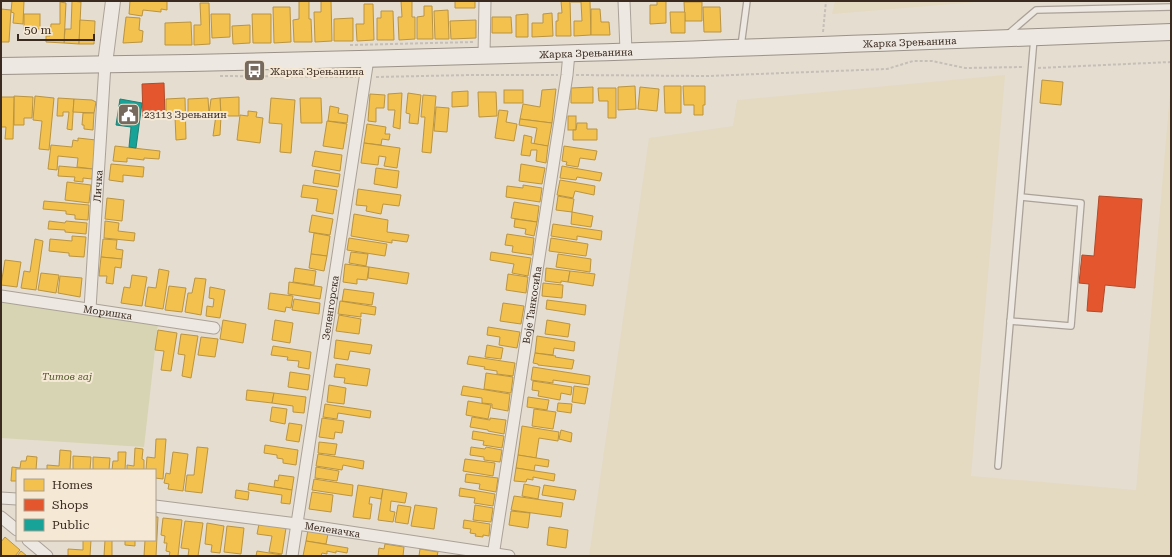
<svg xmlns="http://www.w3.org/2000/svg" width="1172" height="557" font-family="'Roboto Serif',serif">
<rect width="100%" height="100%" fill="#e5ddd0"/>
<g fill="#e4dac1">
<path d="M835,1H988L832,14Z"/>
<path d="M1005,75L971,476L1136,490L1171,81V556H589L649,138L733,126L737,100Z"/>
</g>
<path fill="#d7d4b3" d="M1,299L158,323L144,447L1,438Z"/>
<g fill="#f2c14e" stroke="#bb9440">
<path d="M12,1H24L23,24L13,23L14,13L11,12Z"/>
<path d="M72,1L81,2L79,44L64,43L65,29H71Z"/>
<path d="M130,1H167V10L161,9V12L143,10L142,16L129,14Z"/>
<path d="M299,1H309V19H311L312,42H294L293,20L299,19Z"/>
<path d="M321,1H331L332,41L315,42L314,12H321Z"/>
<path d="M401,1H412V17H415V39L399,40L398,17H402Z"/>
<path d="M447,1H475V8H455V1Z"/>
<path d="M561,1H570L571,36H556V21H558V13H562Z"/>
<path d="M571,1H590L591,35L574,36V21H582L581,2H571Z"/>
<path d="M657,1H666V23L650,24V5H657Z"/>
<path d="M60,2L66,3L64,43L46,42V36H50L51,24H60Z"/>
<path d="M684,2H702V21H685Z"/>
<path d="M200,3H209L210,44L194,45V25H201Z"/>
<path d="M364,4H373L374,40L357,41L356,24H364Z"/>
<path d="M424,6H432L433,39H417V17L424,16Z"/>
<path d="M273,7H290L291,42L274,43Z"/>
<path d="M703,7H720L721,32H704Z"/>
<path d="M1,9L11,10L9,42H1Z"/>
<path d="M591,9H600L601,22H609L610,35H591Z"/>
<path d="M448,10L449,39H435L434,11Z"/>
<path d="M381,11H393L394,40H377V18H381Z"/>
<path d="M670,12H685V33H671Z"/>
<path d="M552,13L553,36L532,37V23H543V14Z"/>
<rect x="24" y="14" width="16" height="15"/>
<path d="M211,14H230V37L212,38Z"/>
<path d="M252,14H271V43H253Z"/>
<path d="M528,14V37H516V15Z"/>
<path d="M126,17L140,18L139,30L143,31L142,42L123,43Z"/>
<path d="M492,17H511L512,33H492Z"/>
<path d="M353,18V41H334V19Z"/>
<path d="M80,20L95,21L94,44H79Z"/>
<path d="M476,20V38L451,39L450,21Z"/>
<path d="M191,22L192,45H165V23Z"/>
<path d="M250,25V43L233,44L232,26Z"/>
<path d="M1042,80L1063,82L1061,105L1040,103Z"/>
<path d="M635,86L636,109L618,110V87Z"/>
<path d="M664,86H681V113H665Z"/>
<path d="M683,86H705V105H703V115H694V105H684Z"/>
<path d="M593,87V103H571V88Z"/>
<path d="M640,87L659,89L657,111L638,109Z"/>
<path d="M598,88H616V118H608V101H599Z"/>
<path d="M556,89L552,123L520,119L523,104L540,107L542,90Z"/>
<rect x="504" y="90" width="19" height="13"/>
<path d="M468,91V106L452,107V92Z"/>
<path d="M478,92H496L497,116L479,117Z"/>
<path d="M402,93L400,129L393,127L395,110H388V94Z"/>
<path d="M408,93L421,95L418,124L409,123L410,114L406,113Z"/>
<path d="M370,94L385,95L384,108H376V122L368,121Z"/>
<path d="M423,95L436,96L431,153L422,152L425,117H421Z"/>
<path d="M14,96L33,97L32,118H24V125H14Z"/>
<path d="M35,96L54,98L49,150L39,149L42,121L33,120Z"/>
<path d="M1,97H14L13,139H5L6,127H1Z"/>
<path d="M239,97V116H221L220,98Z"/>
<path d="M58,98L74,99L72,130L67,129L69,112H63V116H57Z"/>
<path d="M185,98L186,139L176,140L175,117H166V99Z"/>
<path d="M208,98L209,114H188V99Z"/>
<path d="M220,98L221,116L220,135L213,136L216,115L209,114L211,99Z"/>
<path d="M271,98L295,100L291,153L280,152L282,124L269,123Z"/>
<path d="M300,98H321L322,123H301Z"/>
<path d="M74,99L92,100L96,102L94,113L73,112Z"/>
<path d="M330,106L339,108L338,113L348,115L347,123L328,121Z"/>
<path d="M436,107L449,108L447,132L434,131Z"/>
<path d="M499,110L508,111L506,122L517,124L514,141L495,138Z"/>
<path d="M248,111L257,112L256,117L263,118L260,143L237,140L240,115L248,116Z"/>
<path d="M83,113H94L93,130L84,129V125H82Z"/>
<rect x="568" y="116" width="8" height="14"/>
<path d="M520,119L552,123L548,146L534,144L537,128L519,125Z"/>
<path d="M327,121L347,124L343,149L323,146Z"/>
<path d="M577,123H587V129H597V140H573V130H576Z"/>
<path d="M367,124L386,127L385,134H390L389,140L382,139L381,145L364,143Z"/>
<path d="M524,135L532,137L531,143L548,146L546,163L536,161L537,150H531L530,156L521,155Z"/>
<path d="M78,138L96,140L93,169L77,167L78,158L58,156L57,170L48,169L51,145L72,147L73,140L78,141Z"/>
<path d="M364,143L400,148L397,168L384,166L386,157L379,156L378,165L361,163Z"/>
<path d="M115,146L160,151L159,159L144,158V160L127,158V162L113,161Z"/>
<path d="M564,146L597,151L595,160L580,158L578,167L566,165L567,162L562,161Z"/>
<path d="M315,151L342,155L340,171L312,166Z"/>
<path d="M111,164L144,167L143,177L123,175V182L109,180Z"/>
<path d="M521,164L545,168L542,184L519,181Z"/>
<path d="M59,166L93,169L92,179L83,178V182L74,181L75,177L58,176Z"/>
<path d="M562,166L602,173L600,181L577,177L576,180L560,178Z"/>
<path d="M376,168L399,171L397,188L374,184Z"/>
<path d="M315,170L340,174L338,187L313,183Z"/>
<path d="M560,180L595,186L594,195L575,191L573,198L557,195Z"/>
<path d="M67,182L91,185L89,203L65,200Z"/>
<path d="M303,185L337,190L333,214L316,211L318,199L301,197Z"/>
<path d="M523,185L542,188L540,202L506,197L507,186L523,188Z"/>
<path d="M358,189L401,195L399,206L383,204L381,214L366,211L367,206L356,205Z"/>
<path d="M558,196L574,199L572,212L556,210Z"/>
<path d="M107,198L124,200L122,221L105,219Z"/>
<path d="M44,201L89,205L88,220L75,219V215L66,214V211L43,209Z"/>
<path d="M514,202L539,206L537,222L511,218Z"/>
<path d="M572,212L593,216L591,227L571,224Z"/>
<path d="M354,214L388,220L387,232L409,235L407,242L392,240V243L351,236Z"/>
<path d="M312,215L333,219L330,235L309,232Z"/>
<path d="M515,219L537,222L534,236L525,234L526,229L514,227Z"/>
<path d="M49,221L65,223L66,221L87,223L86,234L65,232V230L48,229Z"/>
<path d="M105,221L119,223L118,231L135,233L134,241L104,238Z"/>
<path d="M553,224L602,231L601,240L577,236V240L551,236Z"/>
<path d="M314,233L330,236L327,256L311,254Z"/>
<path d="M507,234L534,238L532,255L512,252L513,246L505,245Z"/>
<path d="M72,236L86,237L84,257L69,256V253L49,251L50,239L72,241Z"/>
<path d="M349,238L387,244L385,256L347,250Z"/>
<path d="M551,238L588,244L586,256L549,251Z"/>
<path d="M35,239L43,241L36,290L21,288L24,271L30,272Z"/>
<path d="M103,239L117,240L116,249L123,250L122,259L101,257Z"/>
<path d="M351,252L368,254L366,266L349,263Z"/>
<path d="M491,252L531,258L528,276L512,273L514,264L490,260Z"/>
<path d="M311,254L327,256L324,271L309,268Z"/>
<path d="M558,254L591,259L590,272L556,267Z"/>
<path d="M101,257L122,259L121,268L115,267L113,284L106,283L107,276H99Z"/>
<path d="M5,260L21,262L17,287L1,285Z"/>
<path d="M345,264L369,267L367,280L357,279V284L343,282Z"/>
<path d="M369,267L409,273L407,284L368,278Z"/>
<path d="M295,268L316,271L314,285L293,282Z"/>
<path d="M546,268L570,271L568,282L561,281V283L545,281Z"/>
<path d="M159,269L169,271L163,309L145,306L148,287L156,288Z"/>
<path d="M570,271L595,274L593,286L568,282Z"/>
<path d="M41,273L59,275L56,293L38,290Z"/>
<path d="M508,274L528,277L526,293L506,290Z"/>
<path d="M132,275L147,277L142,306L121,303L124,287L130,288Z"/>
<path d="M60,276L82,278L80,297L58,293Z"/>
<path d="M195,278L206,279L201,315L185,312L188,293H192Z"/>
<path d="M289,282L322,287L320,299L288,294Z"/>
<path d="M543,283L563,285L562,298L542,296Z"/>
<path d="M169,286L186,288L182,312L165,310Z"/>
<path d="M210,287L225,290L220,318L206,316L207,306L213,307L214,299L209,298Z"/>
<path d="M344,289L374,293L372,305L342,301Z"/>
<path d="M270,293L293,296L291,308L286,307L285,312L268,309Z"/>
<path d="M294,299L320,303L319,314L292,310Z"/>
<path d="M547,300L586,305L585,315L546,309Z"/>
<path d="M340,301L376,307L375,315L361,313V317L338,314Z"/>
<path d="M503,303L524,306L521,324L500,321Z"/>
<path d="M339,315L361,319L359,334L336,331Z"/>
<path d="M223,320L246,324L243,343L220,339Z"/>
<path d="M275,320L293,323L290,343L272,340Z"/>
<path d="M547,320L570,324L568,337L545,334Z"/>
<path d="M488,327L520,332L517,348L499,345L500,337L487,335Z"/>
<path d="M158,330L177,333L171,371L161,370L164,351L155,350Z"/>
<path d="M181,334L198,336L191,378L182,376L185,355L178,354Z"/>
<path d="M537,336L575,342L574,351L554,348L553,355L535,353Z"/>
<path d="M201,337L218,339L215,357L198,355Z"/>
<path d="M336,340L372,345L370,354L350,351L348,360L334,358Z"/>
<path d="M487,345L503,348L501,359L485,357Z"/>
<path d="M273,346L311,352L309,369L298,367L299,361L287,360L288,357L271,355Z"/>
<path d="M535,353L556,356L555,357L574,360L572,369L538,365V364L533,363Z"/>
<path d="M469,356L515,363L513,376L497,374V371L484,369L485,367L467,364Z"/>
<path d="M336,364L370,369L367,386L344,383L345,378L334,377Z"/>
<path d="M533,367L590,376L589,385L553,380V383L531,380Z"/>
<path d="M290,372L310,375L308,390L288,387Z"/>
<path d="M486,373L513,377L511,393L484,389Z"/>
<path d="M533,381L572,387L571,395L561,393L560,400L538,396L539,391L532,390Z"/>
<path d="M329,385L346,388L344,404L327,402Z"/>
<path d="M463,386L510,394L508,411L492,408V404L482,403V398L461,395Z"/>
<path d="M574,386L588,388L585,404L572,402Z"/>
<path d="M247,390L274,393L272,403L246,400Z"/>
<path d="M274,393L306,397L304,413L293,412V406L272,403Z"/>
<path d="M528,397L549,400L547,410L527,407Z"/>
<path d="M468,401L491,405L488,419L466,415Z"/>
<path d="M558,403L572,404L571,413L557,411Z"/>
<path d="M325,404L371,411L370,418L338,413L337,419L323,417Z"/>
<path d="M272,407L287,409L285,424L270,421Z"/>
<path d="M534,409L556,412L553,429L532,426Z"/>
<path d="M472,417L490,420V418L506,420L504,434L488,431V430L470,427Z"/>
<path d="M322,418L344,421L342,433L335,432L334,439L319,437Z"/>
<path d="M289,423L302,425L299,442L286,440Z"/>
<path d="M522,426L559,432L558,441L539,438L536,458L518,455Z"/>
<path d="M561,430L572,433L571,442L559,439Z"/>
<path d="M473,431L504,436L502,448L483,445L484,441L472,439Z"/>
<path d="M156,439H166L163,479L155,478V470H146L147,457L155,458Z"/>
<path d="M319,442L337,444L335,455L318,453Z"/>
<path d="M265,445L298,450L296,465L283,463V459L277,458V455L264,453Z"/>
<path d="M197,447L208,448L202,493L185,491L187,475H194Z"/>
<path d="M471,447L485,449L486,447L502,450L500,462L484,460V457L470,455Z"/>
<path d="M135,448L143,449L142,459L144,460V470H127V465L134,466Z"/>
<path d="M60,450L71,451L70,470H47V465L59,466Z"/>
<path d="M118,452H126L125,470H112L113,461H118Z"/>
<path d="M173,452L188,454L183,491L168,489L169,484L164,483L166,473L170,474Z"/>
<path d="M318,454L364,461L363,469L343,465L342,470L316,466Z"/>
<path d="M518,455L549,460L548,467L535,465L534,471L516,468Z"/>
<path d="M27,456L37,457L36,470H17V481H11L12,467L20,468L21,461H26Z"/>
<path d="M73,456L91,457L90,470H73Z"/>
<path d="M93,457L110,458L109,470H93Z"/>
<path d="M465,459L495,463L493,476L463,471Z"/>
<path d="M316,467L339,471L337,481L315,478Z"/>
<path d="M516,468L555,474L554,481L533,477V480L527,479L526,482L514,481Z"/>
<path d="M466,474L498,478L496,492L479,489L480,484L465,482Z"/>
<path d="M279,475L294,477L292,490L274,487L275,480L278,481Z"/>
<path d="M314,479L353,485L352,496L312,490Z"/>
<path d="M249,483L292,490L290,504L281,503L282,495L248,490Z"/>
<path d="M524,484L540,487L538,499L522,496Z"/>
<path d="M358,485L383,489L381,499L370,497L369,504H372L370,519L353,517Z"/>
<path d="M544,485L576,490L574,500L542,495Z"/>
<path d="M460,488L495,494L493,506L474,503L475,498L459,496Z"/>
<path d="M383,489L407,493L405,503L391,501L390,511L395,512L393,522L378,520Z"/>
<path d="M236,490L249,492L248,500L235,498Z"/>
<path d="M312,492L333,495L331,512L309,509Z"/>
<path d="M514,496L563,503L561,517L511,510Z"/>
<path d="M398,505L411,507L408,524L395,522Z"/>
<path d="M415,505L437,508L434,529L411,526Z"/>
<path d="M475,505L493,508L491,522L473,520Z"/>
<path d="M511,511L530,513L528,528L509,525Z"/>
<path d="M155,517H158L156,556H144L145,540H155Z"/>
<path d="M163,518L182,520L178,556H169L170,552L166,551L167,543H164L165,536L161,535Z"/>
<path d="M464,520L490,524L489,536L483,535V537L475,536L476,534L470,533L471,529L463,528Z"/>
<path d="M185,521L203,523L198,556H188L189,549L181,548Z"/>
<path d="M207,523L224,526L220,553L211,552L212,545L205,544Z"/>
<path d="M259,524L286,528L282,554L269,552L272,536L257,534Z"/>
<path d="M227,526L244,528L241,554L224,552Z"/>
<path d="M549,527L568,530L566,548L547,545Z"/>
<path d="M308,530L328,534L326,544L306,541Z"/>
<path d="M5,537L20,550L15,556H1V542Z"/>
<path d="M83,540H91L90,556H68V549L83,550Z"/>
<path d="M105,540H112V556H104Z"/>
<path d="M125,540H135V546L125,545Z"/>
<path d="M306,541L348,548L347,553L336,551V553L327,551V554L322,553L321,556H303Z"/>
<path d="M385,544L404,547L403,556H378L379,548L384,549Z"/>
<path d="M420,549L438,552L437,556H419Z"/>
<path d="M21,551L27,556H17Z"/>
<path d="M257,551L282,555V556H256Z"/>
</g>
<g fill="#e4572e" stroke="#b14a2a">
<path d="M164,83L165,118H143L142,84Z"/>
<path d="M1099,196L1142,199L1135,288L1105,285L1102,312L1087,311L1089,284L1079,283L1082,255L1094,256Z"/>
</g>
<path fill="#17a398" stroke="#227f74" d="M120,99L142,103L136,148L129,147L131,127L116,125Z"/>
<g fill="none" stroke-linecap="round" stroke-linejoin="round">
<defs>
<g id="service">
<path d="M1008,34L1036,10L1171,7"/>
<path d="M741,46L747,1"/>
<path d="M1010,321L1071,326L1081,203L1021,197"/>
<path d="M998,466L1034,38"/>
</g>
<g id="minor">
<path d="M624,1L626,51"/>
<path d="M484,55L485,1"/>
<path id="s1" d="M1,296L214,328"/>
<path id="s2" d="M90,309L105,64"/>
<path d="M1,498L17,499"/>
<path id="s3" d="M155,506L297,524L509,556"/>
<path d="M1,517L17,530"/>
<path d="M28,540L47,556"/>
<path id="s4" d="M292,556L368,59"/>
<path id="s5" d="M493,556L567,75L569,53"/>
</g>
<path id="tertiary" d="M105,64L113,1"/>
<g id="secondary">
<path id="s6" d="M1,66C391,61 781,47 1171,32"/>
</g>
</defs>
<use href="#service" stroke="#aaa298" stroke-width="8"/>
<use href="#minor" stroke="#aaa298" stroke-width="13"/>
<use href="#tertiary" stroke="#aaa298" stroke-width="16"/>
<use href="#secondary" stroke="#9a9288" stroke-width="18"/>
<g stroke="#c6bfb8" stroke-width="2" stroke-dasharray="3 2" stroke-linecap="butt">
<path d="M823,32L826,1"/>
<path d="M350,45L474,42"/>
<path d="M1038,68L1171,62"/>
<path d="M576,75L709,76L758,74L887,69L913,61H932L965,68L1024,67"/>
<path d="M220,76L356,77"/>
<path d="M376,77L470,75H558"/>
</g>
<use href="#service" stroke="#ede8e1" stroke-width="5.5"/>
<use href="#minor" stroke="#ede8e1" stroke-width="11"/>
<use href="#tertiary" stroke="#ede8e1" stroke-width="14"/>
<use href="#secondary" stroke="#ede8e1" stroke-width="16"/>
</g>
<defs>
<symbol id="bus-square" viewBox="-11 -11 22 22"><rect x="-9" y="-9" width="18" height="18" rx="4" fill="#76695e" stroke="#f5e9d6"/><path d="M-5-6H5V4H4V6H2V4H-2V6H-4V4H-5ZM-3.5-4V0h7V-4ZM-3.5 1.2v1.5H-2V1.2ZM2 1.2v1.5H3.5V1.2Z" fill="#fff"/></symbol>
<symbol id="civic-square" viewBox="-11 -11 22 22"><rect x="-9" y="-9" width="18" height="18" rx="4" fill="#76695e" stroke="#f5e9d6"/><path d="M-.6-6.5H3V-4.5H.6V-3L4-1V1h2V6H-6V1h2V-1L-.6-3ZM-1.2 2.5V6h2.4V2.5Z" fill="#fff"/></symbol>
</defs>
<g fill-rule="evenodd">
<use href="#bus-square" x="242" y="58" width="25" height="25"/>
<use href="#civic-square" x="116" y="102" width="25" height="25"/>
</g>
<g text-anchor="middle" dominant-baseline="central" stroke-width="4" stroke-linejoin="round" paint-order="stroke">
<g font-size="10" fill="#3a2a20" stroke="#f5e9d6">
<text stroke="none"><textPath href="#s6" startOffset="909">Жарка Зрењанина</textPath></text>
<text stroke="none"><textPath href="#s6" startOffset="585">Жарка Зрењанина</textPath></text>
<text stroke="none"><textPath href="#s2" startOffset="123">Личка</textPath></text>
<text stroke="none"><textPath href="#s5" startOffset="254">Воје Танкосића</textPath></text>
<text stroke="none"><textPath href="#s4" startOffset="251">Зеленгорска</textPath></text>
<text stroke="none"><textPath href="#s1" startOffset="108">Моришка</textPath></text>
<text stroke="none"><textPath href="#s3" startOffset="179">Меленачка</textPath></text>
</g>
<g font-size="10" fill="#3a2a20" stroke="#f5e9d6" text-anchor="start">
<text x="270" y="71">Жарка Зрењанина</text>
<text x="144" y="114">23113 Зрењанин</text>
</g>
<g font-size="10" font-style="italic" fill="#4f5627" stroke="#f5e9d6">
<text x="67" y="376">Титов гај</text>
</g>
</g>
<rect width="1172" height="557" fill="none" stroke="#3a2a20" stroke-width="4"/>
<rect x="16" y="469" width="140" height="72" fill="#f5e9d6" stroke="#aa9d8d"/>
<rect x="24" y="479" width="20" height="12" fill="#f2c14e" stroke="#aa9d8d"/>
<text x="52" y="489" font-size="12" fill="#3a2a20">Homes</text>
<rect x="24" y="499" width="20" height="12" fill="#e4572e" stroke="#aa9d8d"/>
<text x="52" y="509" font-size="12" fill="#3a2a20">Shops</text>
<rect x="24" y="519" width="20" height="12" fill="#17a398" stroke="#aa9d8d"/>
<text x="52" y="529" font-size="12" fill="#3a2a20">Public</text>
<path d="M18 34v6h76v-6" fill="none" stroke="#3a2a20" stroke-width="2"/>
<text x="24" y="34" font-size="12" fill="#3a2a20" stroke="#f5e9d6" stroke-width="3" paint-order="stroke">50 m</text>
</svg>
